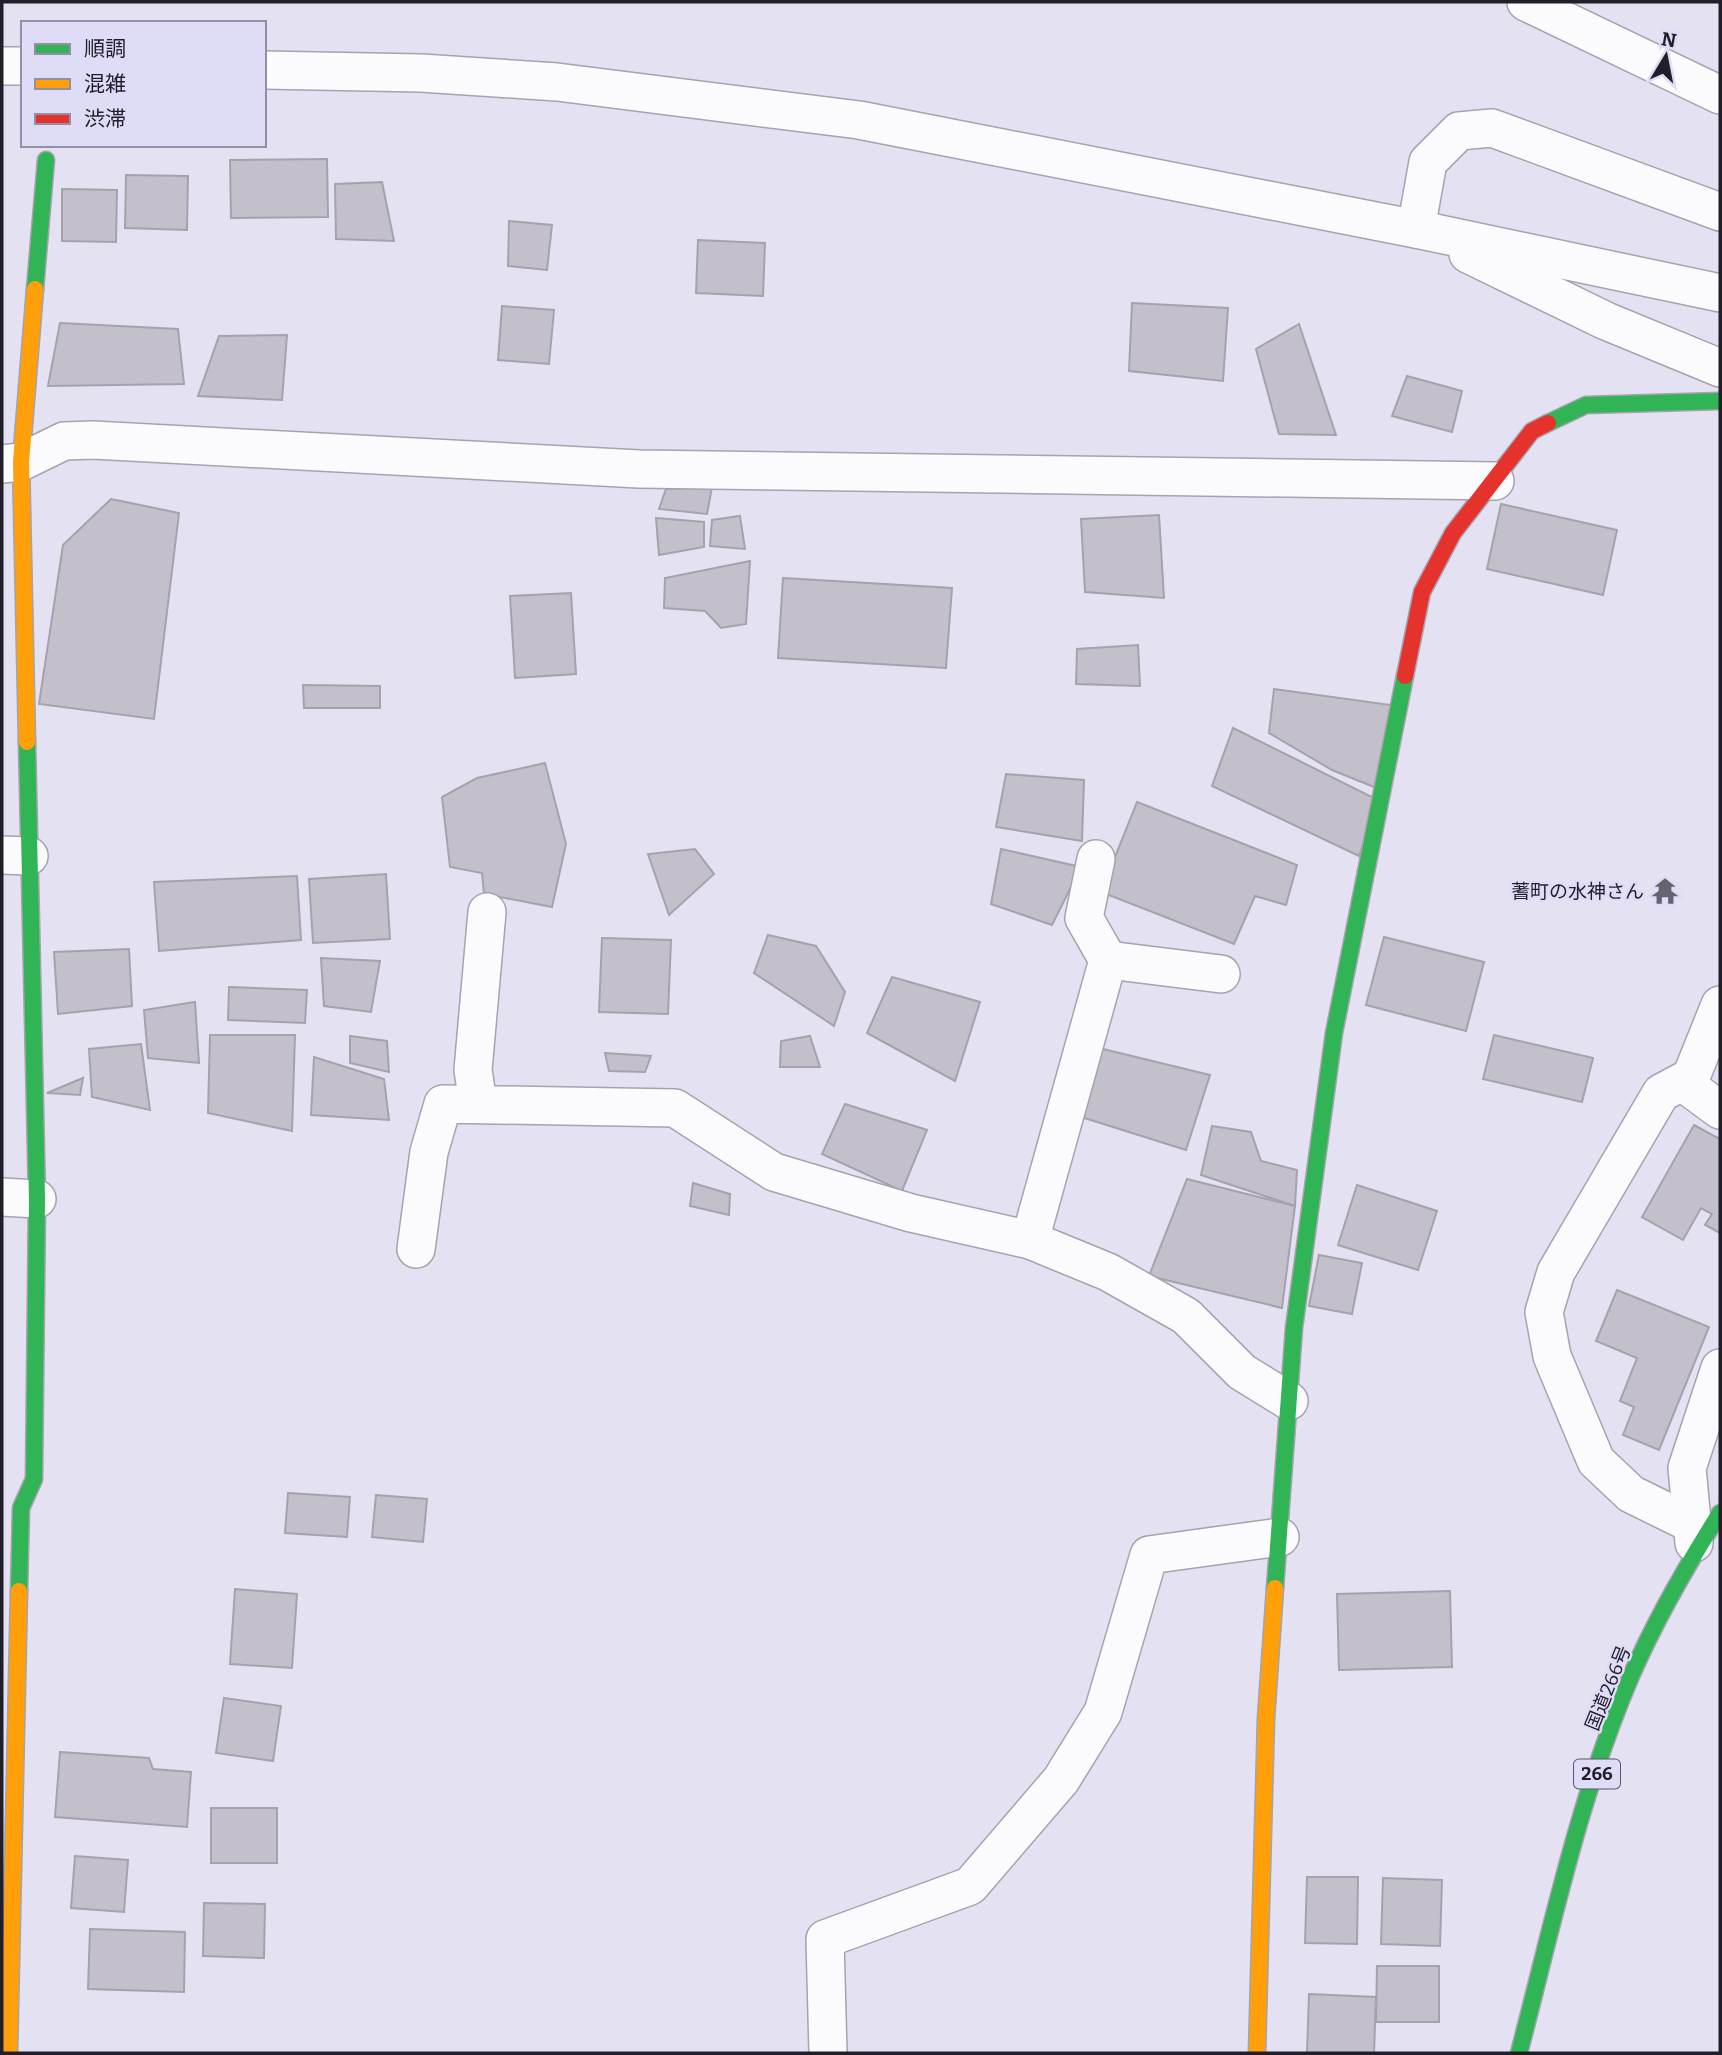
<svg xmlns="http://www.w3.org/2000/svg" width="1722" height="2055" font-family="Bitter,'Noto Sans JP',serif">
<rect width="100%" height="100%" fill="#e4e2f2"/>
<g fill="#c3bfcb" stroke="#a5a2ad" stroke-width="2">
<path d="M327,159L328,217L231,218L230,160Z"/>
<path d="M126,175L188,176L187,230L125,228Z"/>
<path d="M382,182L394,241L336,239L335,184Z"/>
<path d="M62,189L117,190L116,242L62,241Z"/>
<path d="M509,221L552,225L547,270L508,266Z"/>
<path d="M698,240L765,243L763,296L696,293Z"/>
<path d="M1132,303L1228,308L1223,381L1129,371Z"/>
<path d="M502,306L554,310L549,364L498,360Z"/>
<path d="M60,323L178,329L184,384L48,386Z"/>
<path d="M1299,324L1336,435L1279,434L1256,349Z"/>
<path d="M287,335L282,400L198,396L219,336Z"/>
<path d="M1407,376L1462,391L1452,432L1392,416Z"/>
<path d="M712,487L707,514L659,509L666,489Z"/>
<path d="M111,499L179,513L154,719L39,704L63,545Z"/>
<path d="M1501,504L1617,530L1603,595L1487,569Z"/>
<path d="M1159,515L1164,598L1085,592L1081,519Z"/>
<path d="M740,516L745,549L710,546L712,520Z"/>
<path d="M656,518L704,522V547L659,555Z"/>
<path d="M750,561L746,624L721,628L705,611L664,608L665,578Z"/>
<path d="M783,578L952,588L946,668L778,658Z"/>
<path d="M571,593L576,674L515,678L510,596Z"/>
<path d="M1138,645L1140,686L1076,684L1077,649Z"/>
<path d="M303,685L380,686V708H304Z"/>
<path d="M1274,689L1391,705L1379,789L1332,770L1269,733Z"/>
<path d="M1233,728L1378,800L1359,856L1212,786Z"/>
<path d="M545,763L566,844L552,907L484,894L482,873L450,867L442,797L477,778Z"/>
<path d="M1006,774L1084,780L1082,841L996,827Z"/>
<path d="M1137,802L1297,865L1286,905L1255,896L1234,944L1101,892Z"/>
<path d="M695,849L714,874L669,915L648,854Z"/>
<path d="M1001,849L1081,867L1052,925L991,904Z"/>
<path d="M386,874L390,939L313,943L309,879Z"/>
<path d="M297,876L301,940L159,951L154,882Z"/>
<path d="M768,935L816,946L845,992L834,1026L754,973Z"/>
<path d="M1384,937L1484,962L1466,1031L1366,1005Z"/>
<path d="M602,938L671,940L668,1014L599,1012Z"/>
<path d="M129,949L132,1006L58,1014L54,952Z"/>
<path d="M321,958L380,961L371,1012L324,1006Z"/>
<path d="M892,977L980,1002L955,1081L867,1033Z"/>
<path d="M229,987L307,990L305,1023L228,1020Z"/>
<path d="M195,1002L199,1063L148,1058L144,1010Z"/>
<path d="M210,1035H295L292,1131L208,1113Z"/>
<path d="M1494,1035L1593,1058L1582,1102L1483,1079Z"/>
<path d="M350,1036L387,1041L389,1072L350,1063Z"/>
<path d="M810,1036L820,1067H780L781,1041Z"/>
<path d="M141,1044L150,1110L92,1097L89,1049Z"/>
<path d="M1099,1048L1210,1075L1186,1150L1078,1116Z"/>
<path d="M605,1053L651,1056L645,1072L609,1071Z"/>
<path d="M314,1057L384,1079L389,1120L311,1115Z"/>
<path d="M83,1078L80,1095L47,1093Z"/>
<path d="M845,1104L927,1130L902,1191L822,1154Z"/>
<path d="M1694,1125L1720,1139V1233L1705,1225L1712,1214L1701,1208L1683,1240L1642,1217Z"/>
<path d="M1212,1126L1251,1132L1261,1161L1297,1170L1295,1206L1201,1175Z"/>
<path d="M1187,1179L1295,1206L1282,1308L1149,1276Z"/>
<path d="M693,1183L730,1194L729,1215L690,1206Z"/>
<path d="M1357,1185L1437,1211L1418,1270L1338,1245Z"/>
<path d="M1319,1255L1362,1263L1352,1314L1309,1306Z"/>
<path d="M1617,1290L1709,1327L1659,1450L1623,1435L1634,1407L1620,1401L1637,1358L1596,1341Z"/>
<path d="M288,1493L350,1497L347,1537L285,1533Z"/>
<path d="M376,1495L427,1499L423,1542L372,1537Z"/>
<path d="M235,1589L297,1594L292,1668L230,1664Z"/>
<path d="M1450,1591L1452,1667L1339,1670L1337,1594Z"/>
<path d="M224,1698L281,1706L273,1761L216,1753Z"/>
<path d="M60,1752L149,1758L153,1769L191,1772L187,1827L55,1817Z"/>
<rect x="211" y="1808" width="66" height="55"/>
<path d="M75,1856L128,1860L124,1912L71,1908Z"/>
<path d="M1307,1877H1358L1357,1944L1305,1943Z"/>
<path d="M1383,1878L1442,1880L1440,1946L1381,1944Z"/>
<path d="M204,1903L265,1904L264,1958L203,1956Z"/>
<path d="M90,1929L185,1932L184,1992L88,1989Z"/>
<path d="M1377,1966H1439V2022H1376Z"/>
<path d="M1309,1994L1376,1997L1374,2053H1307Z"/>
</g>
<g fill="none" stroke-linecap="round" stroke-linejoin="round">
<defs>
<g id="street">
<path d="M1526,2L1720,95"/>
<path d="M2,66H23"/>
<path d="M264,70L421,73L557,82L859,120L1416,229L1720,293"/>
<path d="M1416,229L1428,162L1459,131L1492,128L1720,212"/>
<path d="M1468,254L1606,321L1720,368"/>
<path d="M2,464L21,462L64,441L93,440L639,469L1495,481"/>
<path d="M2,855L29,856"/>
<path d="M1096,859L1084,918L1108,960"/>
<path d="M1682,1082L1720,1110"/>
<path d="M478,1103L473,1070L487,912"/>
<path d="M2,1197L37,1199"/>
<path d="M1030,1240L1108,960L1221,974"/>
<path d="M416,1249L429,1152L443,1104L675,1108L774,1172L911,1213L1030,1240L1108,1272L1186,1316L1242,1372L1289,1401"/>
<path d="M1692,1524L1631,1494L1596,1461L1552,1356L1544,1312L1556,1272L1661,1093L1691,1077L1720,1005"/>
<path d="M1694,1543L1687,1468L1720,1368"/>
<path d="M828,2053L825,1939L970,1886L1061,1780L1103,1712L1149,1555L1280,1537"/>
</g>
<g id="fast">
<path d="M35,289L46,160"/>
<path d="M1548,423L1586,405L1720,401"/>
<path d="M1275,1588L1294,1328L1334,1033L1405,676"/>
<path d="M19,1591L21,1508L34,1479L37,1199L27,742"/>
<path d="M1519,2053C1552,1927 1579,1797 1631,1676C1656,1619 1687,1565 1720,1513"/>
</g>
<g id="slow">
<path d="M27,742L21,462L35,289"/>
<path d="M9,2053L19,1591"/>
<path d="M1257,2053L1266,1719L1275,1588"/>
</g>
<path id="jam" d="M1405,676L1422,592L1453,533L1532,431L1548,423"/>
</defs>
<use href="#street" stroke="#a4a3ae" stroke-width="40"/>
<use href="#fast" stroke="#a4a3ae" stroke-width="19"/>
<use href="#slow" stroke="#a4a3ae" stroke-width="19"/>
<use href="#jam" stroke="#a4a3ae" stroke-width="19"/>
<use href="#street" stroke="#fbfbfd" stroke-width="37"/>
<use href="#fast" stroke="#30b455" stroke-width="16"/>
<use href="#slow" stroke="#ff9f0a" stroke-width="16"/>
<use href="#jam" stroke="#e5322d" stroke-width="16"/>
</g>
<defs>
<symbol id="temple-bare" viewBox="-9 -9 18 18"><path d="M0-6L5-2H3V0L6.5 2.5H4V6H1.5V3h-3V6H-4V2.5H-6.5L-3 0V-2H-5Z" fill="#65636f" stroke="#dfdcf8" stroke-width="2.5" paint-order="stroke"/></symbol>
</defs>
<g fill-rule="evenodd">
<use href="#temple-bare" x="1646" y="872" width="38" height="38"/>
</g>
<g text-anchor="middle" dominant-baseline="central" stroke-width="5" stroke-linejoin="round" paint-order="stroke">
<rect fill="#dfdcf8" stroke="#595767" stroke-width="2" x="1574" y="1759.5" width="46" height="29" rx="5"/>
<g font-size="18" font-weight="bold" fill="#201e29">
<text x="1597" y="1774">266</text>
</g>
<g font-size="19" fill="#201e29" stroke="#dfdcf8" text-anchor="end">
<text x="1644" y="891">蓍町の水神さん</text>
</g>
<g font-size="19" fill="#201e29" stroke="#dfdcf8">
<text transform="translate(1608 1688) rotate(-68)">国道266号</text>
</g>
</g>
<rect width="1722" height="2055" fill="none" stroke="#201e29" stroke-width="7"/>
<rect x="21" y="21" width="245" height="126" fill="#dfdcf8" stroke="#9390a5" stroke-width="2"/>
<rect x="35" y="44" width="35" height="10" fill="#30b455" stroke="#9390a5" stroke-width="2"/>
<text x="84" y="56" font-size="21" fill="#201e29">順調</text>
<rect x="35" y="79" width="35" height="10" fill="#ff9f0a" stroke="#9390a5" stroke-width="2"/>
<text x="84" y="91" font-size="21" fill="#201e29">混雑</text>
<rect x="35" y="114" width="35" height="10" fill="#e5322d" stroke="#9390a5" stroke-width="2"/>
<text x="84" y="126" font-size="21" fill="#201e29">渋滞</text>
<g transform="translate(1666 56) rotate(10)" stroke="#dfdcf8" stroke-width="5" paint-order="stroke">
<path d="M0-5L12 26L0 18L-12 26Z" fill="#201e29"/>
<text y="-10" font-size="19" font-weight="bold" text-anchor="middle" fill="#201e29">N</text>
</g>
</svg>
